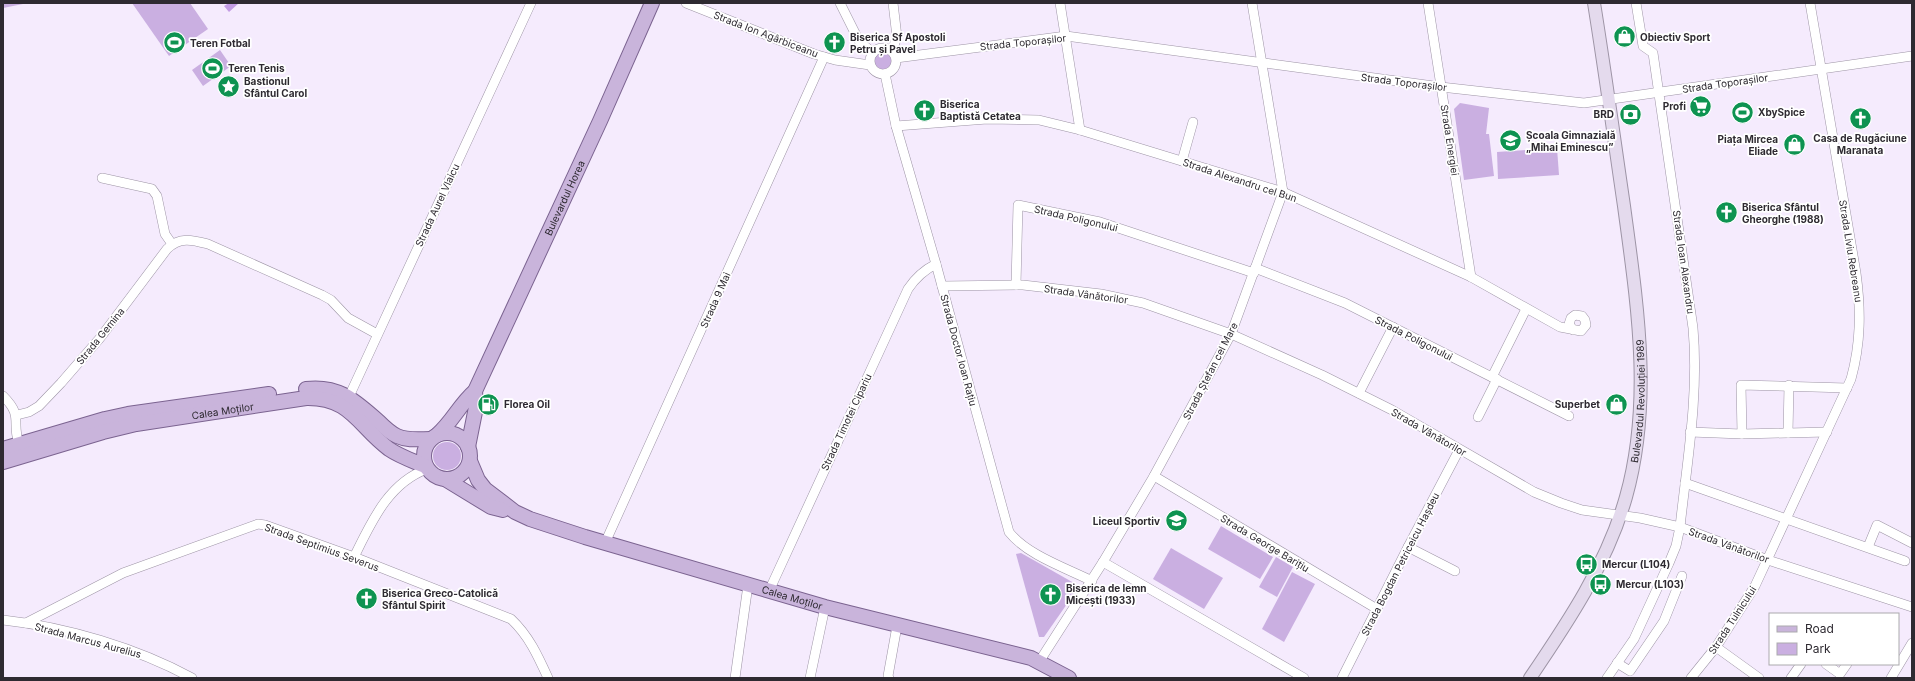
<svg xmlns="http://www.w3.org/2000/svg" width="1915" height="681" font-family="Inter,sans-serif">
<rect width="100%" height="100%" fill="#f5ebfd"/>
<g fill="#caafe1">
<path d="M3,3H28L3,8Z"/>
<path d="M132,3H190L208,29L169,56Z"/>
<path d="M220,50L231,66L203,86L192,70Z"/>
<circle cx="883" cy="61" r="9"/>
<path d="M1460,103L1489,108L1486,134H1489L1494,176L1464,180L1454,109Z"/>
<path d="M1557,148L1559,175L1498,179L1497,152Z"/>
<circle cx="447" cy="456" r="14"/>
<path d="M1221,526L1273,557L1260,579L1208,549Z"/>
<path d="M1171,548L1223,578L1204,609L1153,579Z"/>
<path d="M1021,553L1074,583L1076,591L1044,637H1039L1016,554Z"/>
<path d="M1276,557L1293,567L1277,597L1259,587Z"/>
<path d="M1292,572L1315,584L1284,642L1262,629Z"/>
</g>
<path fill="#c39ce4" d="M229,3H239L229,12L224,6Z"/>
<g fill="none" stroke-linecap="round" stroke-linejoin="round">
<defs>
<g id="minor">
<path d="M686,3L814,54L835,60L870,65"/>
<path d="M840,3L859,41L873,53"/>
<path d="M1060,3L1080,130"/>
<path d="M1428,3L1471,277"/>
<circle cx="883" cy="61" r="13"/>
<path d="M892,51L897,37L893,3"/>
<path d="M896,58L1066,36L1441,87L1584,103L1912,56"/>
<path d="M885,74L896,126L936,264L1009,532C1027,555 1066,568 1092,581"/>
<path d="M896,126L987,119L1039,120L1080,130L1283,192L1471,277L1560,327L1581,331L1586,325L1585,320L1582,316L1575,315L1571,318L1569,324L1573,330"/>
<path d="M1182,161L1193,122"/>
<path d="M102,178L152,189L157,196L165,234L172,244"/>
<path d="M1255,268L1345,303L1569,416"/>
<path d="M1016,285L1018,205L1100,222L1254,273"/>
<path d="M942,286L1023,285L1101,294L1143,303L1231,334L1322,375L1392,410L1534,492L1561,503L1582,510L1640,518L1680,527L1768,560L1912,607"/>
<path d="M1492,377L1526,309"/>
<path d="M1359,393L1393,327"/>
<path d="M3,396C24,417 11,421 19,444"/>
<path d="M347,401L531,3"/>
<path d="M17,415L29,412L39,406L61,383L100,338L167,249C180,236 193,240 208,244L322,295L331,300L348,318L377,334"/>
<path d="M1478,417L1497,379"/>
<path d="M1690,432L1742,434L1827,432"/>
<path d="M1788,433L1789,385"/>
<path d="M1742,434L1741,385L1847,388"/>
<path d="M1154,476L1377,609"/>
<path d="M1685,483L1905,561"/>
<path d="M605,543L824,57"/>
<path d="M1408,547L1455,571"/>
<path d="M1868,547L1877,525L1912,543"/>
<path d="M354,557C371,523 388,483 427,469"/>
<path d="M1103,562L1304,678"/>
<path d="M769,591L908,289C916,277 924,270 936,264"/>
<path d="M3,620C66,627 137,648 192,678"/>
<path d="M26,623L123,573L258,524L265,525L354,557L511,619C529,636 538,656 548,678"/>
<path d="M1716,647L1759,678"/>
<path d="M1039,662L1103,562L1154,476L1231,334L1283,192L1252,3"/>
<path d="M1617,663L1630,671L1664,621L1682,576"/>
<path d="M1826,664L1840,674L1847,664"/>
<path d="M735,678L748,585"/>
<path d="M810,678L825,607"/>
<path d="M889,678L888,676L897,626"/>
<path d="M1342,678L1408,547L1459,450"/>
<path d="M1607,678L1634,639L1669,563L1676,546L1680,527C1687,462 1699,395 1693,328L1653,53L1643,46L1636,3"/>
<path d="M1691,678L1716,647L1755,586L1851,379C1861,343 1861,310 1856,273L1810,3"/>
<path d="M1791,678L1801,664"/>
<path d="M1891,678L1912,643"/>
</g>
<g id="secondary">
<path id="s1" d="M1530,678C1568,622 1607,564 1626,497C1653,401 1637,303 1624,206C1614,138 1605,71 1594,3"/>
</g>
<g id="primary">
<path d="M306,389C339,385 355,401 378,421C384,427 390,433 397,436C408,441 420,439 431,439"/>
<circle cx="447" cy="456" r="23"/>
<path id="s2" d="M437,435C453,421 459,405 475,391L600,121L652,3"/>
<path d="M468,447L476,407L475,391"/>
<path d="M3,449L105,419L128,414L269,394"/>
<path id="s3" d="M470,461L478,480L485,489L515,512L530,519L585,537L825,607L1031,658L1069,678"/>
<path id="s4" d="M3,462L103,432L136,424L306,398C351,397 358,426 389,449C399,456 413,461 425,466"/>
<path d="M445,479L491,507L503,510"/>
</g>
</defs>
<use href="#minor" stroke="#9d94a5" stroke-width="10"/>
<use href="#secondary" stroke="#9d94a5" stroke-width="14"/>
<use href="#primary" stroke="#7b6390" stroke-width="16"/>
<use href="#minor" stroke="#fff" stroke-width="9"/>
<use href="#secondary" stroke="#e4daed" stroke-width="12"/>
<use href="#primary" stroke="#c9b4db" stroke-width="14"/>
</g>
<defs>
<symbol id="shop-disc" viewBox="-11 -11 22 22"><circle r="9.5" fill="#0e9351" stroke="#fff"/><path d="M-5-2.5h2.3a2.7 3.5 0 0 1 5.4 0H5L5.5 6h-11ZM-1.5-2.5h3a1.5 2.3 0 0 0-3 0Z" fill="#fff"/></symbol>
<symbol id="stadium-disc" viewBox="-11 -11 22 22"><circle r="9.5" fill="#0e9351" stroke="#fff"/><path d="M0-5a6.5 5 0 1 0 0 10a6.5 5 0 1 0 0-10ZM-3.5-1.8h7v3.6h-7Z" fill="#fff"/></symbol>
<symbol id="church-disc" viewBox="-11 -11 22 22"><circle r="9.5" fill="#0e9351" stroke="#fff"/><path d="M-1.2-6h2.4v3.5h3.3v2.4h-3.3V6h-2.4V-.1h-3.3v-2.4h3.3Z" fill="#fff"/></symbol>
<symbol id="sight-disc" viewBox="-11 -11 22 22"><circle r="9.5" fill="#0e9351" stroke="#fff"/><path d="M0-6L1.8-2.2L6-1.7L2.9 1.2L3.7 5.4L0 3.3L-3.7 5.4L-2.9 1.2L-6-1.7L-1.8-2.2Z" fill="#fff"/></symbol>
<symbol id="supermarket-disc" viewBox="-11 -11 22 22"><circle r="9.5" fill="#0e9351" stroke="#fff"/><path d="M-6-5.5h2.5l.6 2H6L4.5 2H-2.5L-4.4-4H-6ZM-1.5 3.2a1.3 1.3 0 1 0 .1 0ZM3 3.2a1.3 1.3 0 1 0 .1 0Z" fill="#fff"/></symbol>
<symbol id="bank-disc" viewBox="-11 -11 22 22"><circle r="9.5" fill="#0e9351" stroke="#fff"/><path d="M-6-4H6V4H-6ZM0-2.3a2.3 2.3 0 1 0 0 4.6a2.3 2.3 0 1 0 0-4.6Z" fill="#fff"/></symbol>
<symbol id="school-disc" viewBox="-11 -11 22 22"><circle r="9.5" fill="#0e9351" stroke="#fff"/><path d="M0-5L7-2L0 1L-7-2ZM-4 1L0 2.5L4 1V4Q0 6-4 4Z" fill="#fff"/></symbol>
<symbol id="fuel-disc" viewBox="-11 -11 22 22"><circle r="9.5" fill="#0e9351" stroke="#fff"/><path d="M-5.5-6h7V0h2V4h1.3V-2.5L3-4.5l.8-.8L6-3V5H2.5V1h-1V6h-7ZM-4.2-4.7v3.2H.2V-4.7Z" fill="#fff"/></symbol>
<symbol id="bus-disc" viewBox="-11 -11 22 22"><circle r="9.5" fill="#0e9351" stroke="#fff"/><path d="M-5-6H5V4H4V6H2V4H-2V6H-4V4H-5ZM-3.5-4V0h7V-4ZM-3.5 1.2v1.5H-2V1.2ZM2 1.2v1.5H3.5V1.2Z" fill="#fff"/></symbol>
</defs>
<g fill-rule="evenodd">
<use href="#shop-disc" x="1612" y="24" width="25" height="25"/>
<use href="#stadium-disc" x="162" y="30" width="25" height="25"/>
<use href="#church-disc" x="822" y="30" width="25" height="25"/>
<use href="#stadium-disc" x="200" y="56" width="25" height="25"/>
<use href="#sight-disc" x="216" y="74" width="25" height="25"/>
<use href="#supermarket-disc" x="1688" y="94" width="25" height="25"/>
<use href="#church-disc" x="912" y="98" width="25" height="25"/>
<use href="#stadium-disc" x="1730" y="100" width="25" height="25"/>
<use href="#bank-disc" x="1618" y="102" width="25" height="25"/>
<use href="#church-disc" x="1848" y="106" width="25" height="25"/>
<use href="#school-disc" x="1498" y="128" width="25" height="25"/>
<use href="#shop-disc" x="1782" y="132" width="25" height="25"/>
<use href="#church-disc" x="1714" y="200" width="25" height="25"/>
<use href="#fuel-disc" x="476" y="392" width="25" height="25"/>
<use href="#shop-disc" x="1604" y="392" width="25" height="25"/>
<use href="#school-disc" x="1164" y="508" width="25" height="25"/>
<use href="#bus-disc" x="1574" y="552" width="25" height="25"/>
<use href="#bus-disc" x="1588" y="572" width="25" height="25"/>
<use href="#church-disc" x="1038" y="582" width="25" height="25"/>
<use href="#church-disc" x="354" y="586" width="25" height="25"/>
</g>
<g text-anchor="middle" dominant-baseline="central" stroke-width="3.5" stroke-linejoin="round" paint-order="stroke">
<g font-size="10" fill="#2e2a31" stroke="#fff">
<text transform="translate(766 34) rotate(21)">Strada Ion Agârbiceanu</text>
<text transform="translate(1023 42) rotate(-6)">Strada Toporașilor</text>
<text transform="translate(1404 82) rotate(7)">Strada Toporașilor</text>
<text transform="translate(1725 83) rotate(-8)">Strada Toporașilor</text>
<text transform="translate(1450 140) rotate(81)">Strada Energiei</text>
<text transform="translate(1240 180) rotate(18)">Strada Alexandru cel Bun</text>
<text stroke="none"><textPath href="#s2" startOffset="271">Bulevardul Horea</textPath></text>
<text transform="translate(437 205) rotate(-65)">Strada Aurel Vlaicu</text>
<text transform="translate(1076 218) rotate(13)">Strada Poligonului</text>
<text transform="translate(1851 251) rotate(81)">Strada Liviu Rebreanu</text>
<text transform="translate(1684 262) rotate(82)">Strada Ioan Alexandru</text>
<text transform="translate(1086 294) rotate(8)">Strada Vânătorilor</text>
<text transform="translate(715 300) rotate(-66)">Strada 9 Mai</text>
<text transform="translate(100 336) rotate(-51)">Strada Gemina</text>
<text transform="translate(1414 338) rotate(27)">Strada Poligonului</text>
<text transform="translate(959 350) rotate(75)">Strada Doctor Ioan Rațiu</text>
<text transform="translate(1210 371) rotate(-63)">Strada Ștefan cel Mare</text>
<text stroke="none"><textPath href="#s1" startOffset="303">Bulevardul Revoluției 1989</textPath></text>
<text stroke="none"><textPath href="#s4" startOffset="226">Calea Moților</textPath></text>
<text transform="translate(846 422) rotate(-65)">Strada Timotei Cipariu</text>
<text transform="translate(1429 432) rotate(30)">Strada Vânătorilor</text>
<text transform="translate(1265 543) rotate(31)">Strada George Barițiu</text>
<text transform="translate(1729 545) rotate(20)">Strada Vânătorilor</text>
<text transform="translate(322 547) rotate(20)">Strada Septimius Severus</text>
<text transform="translate(1400 564) rotate(-63)">Strada Bogdan Petriceicu Hașdeu</text>
<text stroke="none"><textPath href="#s3" startOffset="360">Calea Moților</textPath></text>
<text transform="translate(1732 620) rotate(-57)">Strada Tulnicului</text>
<text transform="translate(88 640) rotate(15)">Strada Marcus Aurelius</text>
</g>
<g font-size="10" font-weight="bold" fill="#2e2a31" stroke="#fff" text-anchor="start">
<text x="850" y="37">Biserica Sf Apostoli<tspan x="850" dy="12">Petru și Pavel</tspan></text>
<text x="1640" y="37">Obiectiv Sport</text>
<text x="190" y="43">Teren Fotbal</text>
<text x="228" y="68">Teren Tenis</text>
<text x="244" y="81">Bastionul<tspan x="244" dy="12">Sfântul Carol</tspan></text>
<text x="940" y="104">Biserica<tspan x="940" dy="12">Baptistă Cetatea</tspan></text>
<text x="1686" y="106" text-anchor="end">Profi</text>
<text x="1758" y="112">XbySpice</text>
<text x="1614" y="114" text-anchor="end">BRD</text>
<text x="1526" y="135">Școala Gimnazială<tspan x="1526" dy="12">„Mihai Eminescu”</tspan></text>
<text x="1860" y="138" text-anchor="middle">Casa de Rugăciune<tspan x="1860" dy="12">Maranata</tspan></text>
<text x="1778" y="139" text-anchor="end">Piața Mircea<tspan x="1778" dy="12">Eliade</tspan></text>
<text x="1742" y="207">Biserica Sfântul<tspan x="1742" dy="12">Gheorghe (1988)</tspan></text>
<text x="504" y="404">Florea Oil</text>
<text x="1600" y="404" text-anchor="end">Superbet</text>
<text x="1160" y="521" text-anchor="end">Liceul Sportiv</text>
<text x="1602" y="564">Mercur (L104)</text>
<text x="1616" y="584">Mercur (L103)</text>
<text x="1066" y="588">Biserica de lemn<tspan x="1066" dy="12">Micești (1933)</tspan></text>
<text x="382" y="593">Biserica Greco-Catolică<tspan x="382" dy="12">Sfântul Spirit</tspan></text>
</g>
</g>
<rect width="1915" height="681" fill="none" stroke="#2e2a31" stroke-width="8"/>
<rect x="1769" y="613" width="130" height="52" fill="#ffffff" stroke="#abaaad"/>
<rect x="1777" y="626" width="20" height="6" fill="#c9b4db" stroke="#abaaad"/>
<text x="1805" y="633" font-size="12" fill="#2e2a31">Road</text>
<rect x="1777" y="643" width="20" height="12" fill="#caafe1" stroke="#abaaad"/>
<text x="1805" y="653" font-size="12" fill="#2e2a31">Park</text>
</svg>
